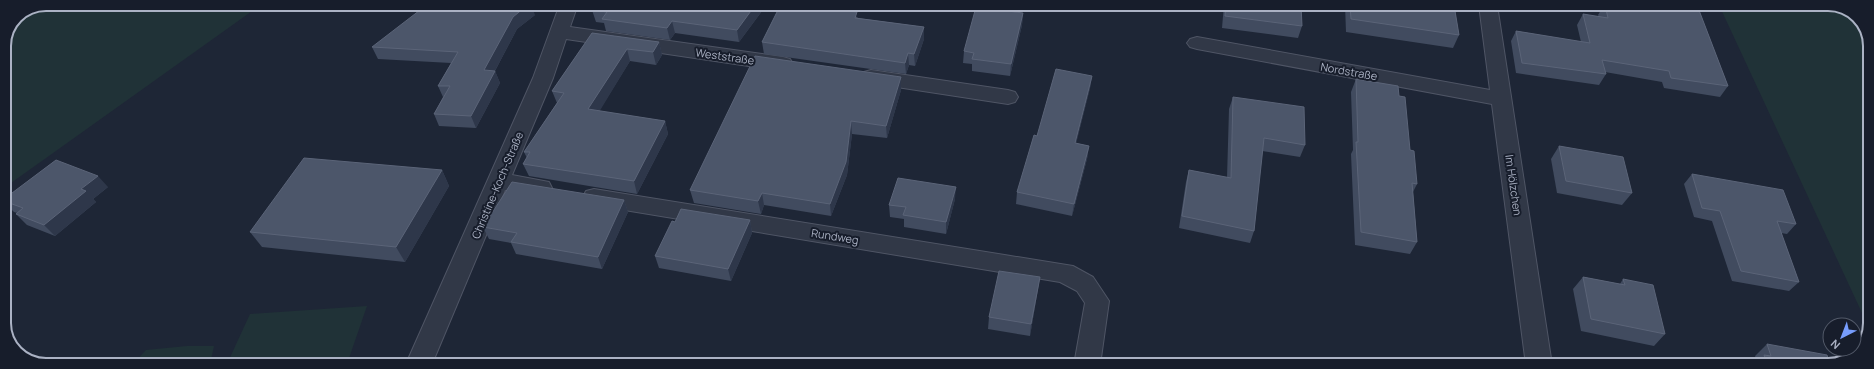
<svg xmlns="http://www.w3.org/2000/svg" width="1874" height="369" font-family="Manrope,sans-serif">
<rect width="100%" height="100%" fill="#1e2636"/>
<g fill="#203237">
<path d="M46,4H262L4,188V45L16,16Z"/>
<path d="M1719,5H1836L1858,16L1870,40L1869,328Z"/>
<path d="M367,306L347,364H227L250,314Z"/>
<path d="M187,346H214L210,364H133L146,350Z"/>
</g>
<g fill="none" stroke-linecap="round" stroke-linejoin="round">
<defs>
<g id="minor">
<path d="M560,4H578L570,27L783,57L790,59L793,64L790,69L783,71L566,39L553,78L512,175L549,182L552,188L549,194L541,196L505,190L432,364H406L533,78Z"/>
<path d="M1479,5H1497L1552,365H1526L1492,104L1197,49L1190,47L1187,43L1190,39L1197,37L1490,90Z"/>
<path d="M871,70L1008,90L1015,92L1018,97L1015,102L1008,104L864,82L861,77L864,72Z"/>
<path d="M594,189L1073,266L1093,277L1109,301L1100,365H1074L1085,303L1077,291L1060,282L594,205L586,203L583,197L586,191Z"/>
</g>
</defs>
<use href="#minor" stroke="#4f5565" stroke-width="2"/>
<use href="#minor" fill="#313847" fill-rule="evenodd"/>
</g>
<g fill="#414b5f">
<path d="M781,4H849L850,11L858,18L924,27V39L915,66L909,65L906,74L764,54L762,42Z"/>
<path d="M1224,4L1301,5L1302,26L1298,38L1222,28Z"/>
<path d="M1345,5H1454L1459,35L1453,48L1346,32Z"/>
<path d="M1604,5L1638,10L1636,5H1697L1728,86L1720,97L1664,88L1662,82L1605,72L1606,74L1599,85L1516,73L1511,41L1516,31L1581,42L1577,25L1583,14L1599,17L1598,15Z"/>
<path d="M592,10L762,11L739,42L675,33L670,40L606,31L604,23L596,22Z"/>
<path d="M1023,13L1022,25L1010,76L972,71V64L963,63L964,51Z"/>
<path d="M535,15L517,29L495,71L500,83L476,128L439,126L434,114L443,97L438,86L451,63L378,59L372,47Z"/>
<path d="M592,33L659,42L662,55L656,65L630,61L599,111L665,121L668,134L637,194L529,176L523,164L527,158L524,152L557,103L552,91Z"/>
<path d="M1092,76L1090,88L1076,143L1089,146L1087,159L1072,216L1016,204L1017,192L1037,136Z"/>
<path d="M1356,79L1399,96L1417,184L1413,192L1417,242L1410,254L1355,245L1351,154L1353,150L1351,92Z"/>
<path d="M901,90L887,138L852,134L847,175L831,216L764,205L761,214L694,203L690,190Z"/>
<path d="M1233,97L1305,145L1300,157L1262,151L1254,231L1250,243L1179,228L1186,182L1189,170L1227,178L1229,109Z"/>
<path d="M1559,146L1632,193L1622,205L1557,193L1551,159Z"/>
<path d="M442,170L449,186L405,262L262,247L250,232Z"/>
<path d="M1692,174L1796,224L1787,234L1781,233L1799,282L1789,291L1732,281L1712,221L1694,217L1684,184Z"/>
<path d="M108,187L93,199L96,202L55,236L27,225L16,214L17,213L14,212L4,202V199Z"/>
<path d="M955,199L946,234L904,227V219L890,217L889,205Z"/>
<path d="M624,200L628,212L602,269L516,254L511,243L489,239L483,227Z"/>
<path d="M750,220L752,233L731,281L659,268L655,256L675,222Z"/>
<path d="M1040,277L1038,289L1030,336L988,329L989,317Z"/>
<path d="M1583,277L1620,284L1623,279L1665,334L1654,346L1581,331L1573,289Z"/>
<path d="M1767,344L1829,365H1754L1757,362L1755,356Z"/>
</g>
<g fill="#2e374a">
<path d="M529,4H531L535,15L517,29L489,82L484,70L513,17Z"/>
<path d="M756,4H761L762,11L739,42L737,30Z"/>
<path d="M849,4L850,14L846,11Z"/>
<path d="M1023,13L1022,25L1010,76L1011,64Z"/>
<path d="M672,21L675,33L670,40L667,28Z"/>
<path d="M924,27V39L915,66L914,54Z"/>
<path d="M659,42L662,55L656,65L653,52Z"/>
<path d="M627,49L630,61L593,122L588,109Z"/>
<path d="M908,53L909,65L906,74L905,63Z"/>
<path d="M495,71L500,83L476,128L471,116Z"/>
<path d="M1092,76L1090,88L1073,156L1075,143Z"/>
<path d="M901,77V90L887,138L886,126Z"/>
<path d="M665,121L668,134L637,194L634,181Z"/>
<path d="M851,121L852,134L847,175L831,216L830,204Z"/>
<path d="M1089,146L1087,159L1072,216L1074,204Z"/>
<path d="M442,170L449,186L405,262L396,247Z"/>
<path d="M98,176L108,187L93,199L96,202L55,236L44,225L81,189Z"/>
<path d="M956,187L955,199L946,234V222Z"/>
<path d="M762,193L764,205L761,214L758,201Z"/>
<path d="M624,200L628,212L602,269L598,257Z"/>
<path d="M750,220L752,233L731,281L728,269Z"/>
<path d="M1040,277L1038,289L1030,336L1031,324Z"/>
</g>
<g fill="#4c566a" stroke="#5b6478">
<path d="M451,4H529L513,17L484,70L495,71L471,116L434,114L450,86H438L458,52L372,47L424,7L449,8Z"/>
<path d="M596,4H756L737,30L672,21L667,28L602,19L607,12L592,10Z"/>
<path d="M781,4H849L846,11L857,12L855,18L924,27L914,54L908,53L905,63L762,42Z"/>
<path d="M1226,4L1301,5L1302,26L1225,16Z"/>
<path d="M1350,5H1454L1459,35L1351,19Z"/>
<path d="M1605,5L1648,11L1646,5H1697L1728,86L1671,78L1669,71L1602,60L1606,74L1522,63L1516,31L1590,43L1583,14L1608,18Z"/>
<path d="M976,7L1023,13L1011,64L972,59L974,53L964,51Z"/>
<path d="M592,33L659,42L653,52L627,49L588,109L665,121L634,181L523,164L530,152H524L564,93L552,91Z"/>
<path d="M755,56L901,77L886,126L851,121L846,162L830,204L762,193L758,201L690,190Z"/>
<path d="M1056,69L1092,76L1075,143L1089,146L1074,204L1017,192L1034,135L1037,136Z"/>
<path d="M1356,79L1398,86L1399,96L1405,97L1410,150L1414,151L1417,184L1412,183L1417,242L1361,232L1356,142H1358Z"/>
<path d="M1233,97L1304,107L1305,145L1264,138L1254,231L1182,216L1189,170L1231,178Z"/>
<path d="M1559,146L1623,157L1632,193L1566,181Z"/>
<path d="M304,158L442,170L396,247L250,232Z"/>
<path d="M56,160L98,176L81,189L86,191L44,225L16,214L23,208L4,201V199Z"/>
<path d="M1692,174L1783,190L1796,224L1777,221L1799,282L1741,271L1720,211L1702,208Z"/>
<path d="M898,178L956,187L946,222L903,215L906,207L889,205Z"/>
<path d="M512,182L624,200L598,257L511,242L517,233L483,227Z"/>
<path d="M681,209L750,220L728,269L655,256L672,221L675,222Z"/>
<path d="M999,271L1040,277L1031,324L989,317Z"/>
<path d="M1583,277L1625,285L1623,279L1653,285L1665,334L1591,319Z"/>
<path d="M1767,344L1827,355L1830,364L1829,365H1768L1764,355L1771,356Z"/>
</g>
<g text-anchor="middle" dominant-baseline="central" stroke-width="4" stroke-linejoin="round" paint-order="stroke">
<g font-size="11" fill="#abb2c4" stroke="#171d2b">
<text transform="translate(725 56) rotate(8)">Weststraße</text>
<text transform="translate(1349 71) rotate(10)">Nordstraße</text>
<text transform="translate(497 185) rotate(-67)">Christine-Koch-Straße</text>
<text transform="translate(1514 185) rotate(82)">Im Hölzchen</text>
<text transform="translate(835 236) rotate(9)">Rundweg</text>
</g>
</g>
<path d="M0 0H1874V369H0ZM46 11H1828A35 35 0 0 1 1863 46V323A35 35 0 0 1 1828 358H46A35 35 0 0 1 11 323V46A35 35 0 0 1 46 11Z" fill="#171d2b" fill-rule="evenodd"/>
<path fill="none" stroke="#abb2c4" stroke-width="2" d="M46 11H1828A35 35 0 0 1 1863 46V323A35 35 0 0 1 1828 358H46A35 35 0 0 1 11 323V46A35 35 0 0 1 46 11Z"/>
<g transform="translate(1842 337) rotate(222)"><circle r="19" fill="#171d2b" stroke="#525968"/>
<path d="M0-3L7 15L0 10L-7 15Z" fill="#779dfd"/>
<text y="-6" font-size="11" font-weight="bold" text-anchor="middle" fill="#abb2c4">N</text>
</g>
</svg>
